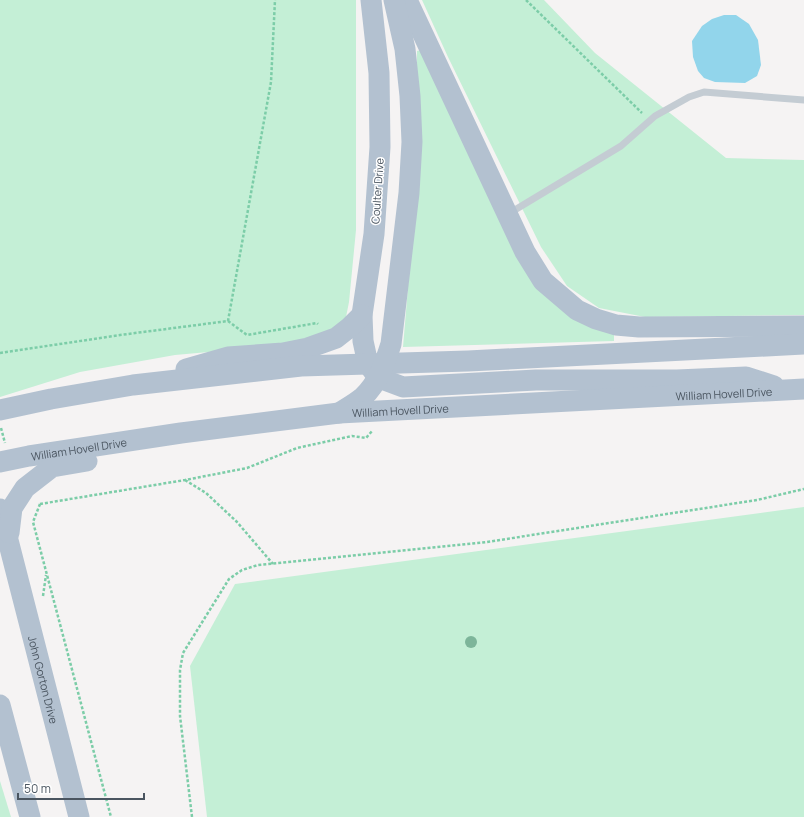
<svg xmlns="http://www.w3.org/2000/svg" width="804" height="817" font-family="Manrope,sans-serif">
<rect width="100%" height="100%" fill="#f5f3f3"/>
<g fill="#c4efd6">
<path d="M0,0H356V230L349,302L346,317L338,327L298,344L175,355L80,372L0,397Z"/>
<path d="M422,0H544L595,53L726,158L804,160V315L645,317L599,308L567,286L541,247L448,57Z"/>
<path d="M421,50L515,245L614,335V341L403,347C412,248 417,150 417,51Z"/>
<path d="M804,507V817H207L190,666L235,584Z"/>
<path d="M0,781L11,817H0Z"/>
</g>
<path fill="#92d5eb" d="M724,15H736L749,24L758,40L761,65L757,76L745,83L715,82L704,78L698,71L693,57L692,41L702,26L712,19Z"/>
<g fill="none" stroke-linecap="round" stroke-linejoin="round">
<g stroke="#7ccda8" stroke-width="2.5" stroke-dasharray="3 2" stroke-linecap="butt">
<path d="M526,0L642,113"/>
<path d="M228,321L247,335L317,323L318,324"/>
<path d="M0,353L120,335L228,321L271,82L275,0"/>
<path d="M1,428L5,443"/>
<path d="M185,480L206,493L237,522L273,564"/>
<path d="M40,504L185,480L247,468L297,448L352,436L366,438L373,430"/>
<path d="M40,504L33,522L111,817"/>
<path d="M43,596L46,575"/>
<path d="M192,817L180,716V670L183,653L229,579L242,570L258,565L487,542L757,500L804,489"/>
</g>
<path stroke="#c4ccd3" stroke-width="7" d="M508,214L621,146L655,116L689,97L704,92L804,100"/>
<g stroke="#b3c1d0" stroke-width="21">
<path d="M371,0L379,73L380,147L374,234L362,315L363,341L368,364L377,376"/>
<path d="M407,0L525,252L543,281L577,310L596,319L616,325L639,327L804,326"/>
<path d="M186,369L228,357L283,353L308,348L336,338L350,327L362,315"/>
<path d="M379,378L403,387L536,380H677L746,377L774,386"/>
<path d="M0,410L51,399L133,385L301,366L468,361L804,344"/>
<path d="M339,413C347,408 356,403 363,397C378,383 385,363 391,344L409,193L412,142L410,96L405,49L394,0"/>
<path id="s1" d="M0,462L29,456L181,433L339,413L804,389"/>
<path id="s2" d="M0,509L79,817"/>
<path d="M9,533L12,508L25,488L52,467L87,461"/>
<path d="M0,705L30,817"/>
</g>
</g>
<circle fill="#7db59a" cx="471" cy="642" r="6"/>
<g text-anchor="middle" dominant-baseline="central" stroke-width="3" stroke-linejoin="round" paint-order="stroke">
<g font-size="11" fill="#4a5560" stroke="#fff">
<text transform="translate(377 191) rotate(-86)">Coulter Drive</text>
<text stroke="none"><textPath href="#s1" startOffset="728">William Hovell Drive</textPath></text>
<text stroke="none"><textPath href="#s1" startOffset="404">William Hovell Drive</textPath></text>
<text stroke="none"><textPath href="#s1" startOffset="80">William Hovell Drive</textPath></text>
<text stroke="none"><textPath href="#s2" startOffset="176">John Gorton Drive</textPath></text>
</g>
</g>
<path d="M18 793v6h126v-6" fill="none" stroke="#4a5560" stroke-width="2"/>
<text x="24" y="793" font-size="12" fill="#4a5560" stroke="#ffffff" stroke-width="3" paint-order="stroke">50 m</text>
</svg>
